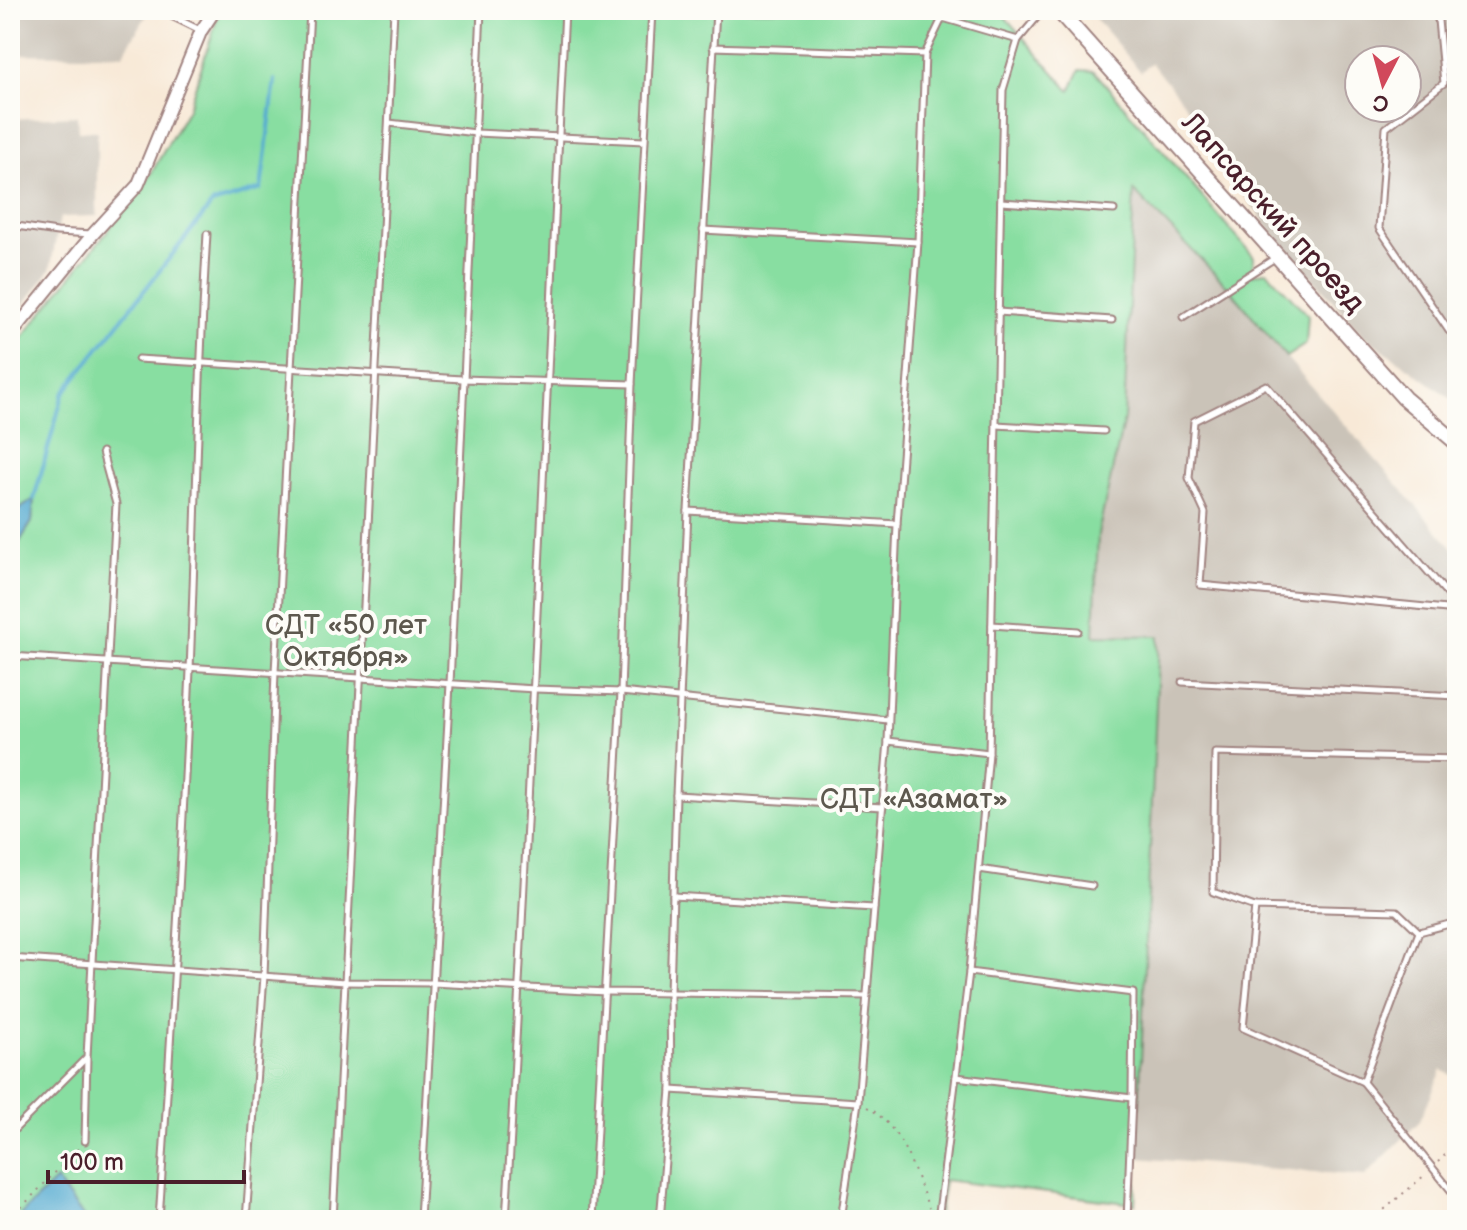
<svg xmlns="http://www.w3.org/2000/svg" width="1467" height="1230" font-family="'Balsamiq Sans',sans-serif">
<rect width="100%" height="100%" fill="#fdfcf7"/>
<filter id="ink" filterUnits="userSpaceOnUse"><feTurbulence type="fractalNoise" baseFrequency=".0125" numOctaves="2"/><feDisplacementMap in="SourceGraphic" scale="16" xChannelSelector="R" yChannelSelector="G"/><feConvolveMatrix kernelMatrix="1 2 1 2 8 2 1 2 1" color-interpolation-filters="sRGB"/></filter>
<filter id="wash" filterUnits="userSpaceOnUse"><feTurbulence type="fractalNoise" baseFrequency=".006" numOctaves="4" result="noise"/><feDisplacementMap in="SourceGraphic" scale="32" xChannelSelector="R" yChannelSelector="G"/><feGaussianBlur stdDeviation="1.8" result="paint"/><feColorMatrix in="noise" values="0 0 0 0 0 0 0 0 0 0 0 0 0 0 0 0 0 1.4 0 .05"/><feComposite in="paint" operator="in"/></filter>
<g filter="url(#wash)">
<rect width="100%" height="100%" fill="#f8e9d7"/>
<g fill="#cac3b8" fill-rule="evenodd">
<path d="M10,10H150L123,54L82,55L10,54Z"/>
<path d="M1088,10H1457V403L1363,335L1269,228L1232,180L1239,174L1168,83L1151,63L1141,72ZM1359,60H1407V108H1359Z"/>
<path d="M77,116L78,131H97V216L60,217L50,270L10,322V119Z"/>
<path d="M1134,190L1229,288L1286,357L1457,553V1078L1442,1070L1419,1122L1365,1176L1137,1158L1159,636H1094L1098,534L1124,419Z"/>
</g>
<path fill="#88dea1" stroke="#697e66" stroke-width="2" d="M223,10H999L1070,91L1080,70L1094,71L1254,257L1252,275L1267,271L1308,315L1306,344L1286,357L1229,288L1134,191L1124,419L1098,534L1094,635L1159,636L1135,1204L944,1180L938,1220H86L56,1181L15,1220H10V557L32,522L33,500L10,516V340L17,344L145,184L188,109L217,19Z"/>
<g fill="#55abd1" stroke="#50657e" stroke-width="2">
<path d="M34,499L32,522L10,557V516Z"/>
<path d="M56,1180L86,1220H15Z"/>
</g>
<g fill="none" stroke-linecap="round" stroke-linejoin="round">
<path stroke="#55abd1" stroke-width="4" d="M34,499L63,394L212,204L261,189L275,80"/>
</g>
</g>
<g filter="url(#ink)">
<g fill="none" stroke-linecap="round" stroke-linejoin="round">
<defs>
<g id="service">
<path d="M159,10L200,30"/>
<path d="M1437,10L1444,83L1386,128L1379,228L1449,331L1457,335"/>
<path d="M943,18L1018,40"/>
<path d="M713,47L925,54L946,10"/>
<path d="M389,123L476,133L644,141"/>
<path d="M1001,202L1114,210"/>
<path d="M10,225L57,232L92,234"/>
<path d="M703,230L918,242"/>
<path d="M998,312L1112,320"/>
<path d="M1183,317L1275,258"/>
<path d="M138,359L462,379L632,384"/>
<path d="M996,425L1104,431"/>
<path d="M688,511L897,524"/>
<path d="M1457,605L1266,385L1194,421L1189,478L1205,513L1200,585L1457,610"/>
<path d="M992,625L1078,631"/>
<path d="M10,656L535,689L621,692L888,720"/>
<path d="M1182,682L1457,696"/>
<path d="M888,741L989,753"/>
<path d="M676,795L883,807"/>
<path d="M979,869L1092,886"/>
<path d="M673,896L874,908"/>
<path d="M1255,907L1213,892L1215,753L1457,759"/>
<path d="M1457,922L1419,932L1363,1082L1457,1198"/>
<path d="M10,958L345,982L432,983L606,992L867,996"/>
<path d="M956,1077L1132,1098L1133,993L969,972"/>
<path d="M1363,1082L1243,1028L1255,907L1397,911L1419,932"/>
<path d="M671,1090L858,1102"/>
<path d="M10,1134L86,1058"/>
<path d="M85,1141L87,1057L116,504L102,452"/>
<path d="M159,1220C171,1037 182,853 190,670C196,524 198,379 207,234"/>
<path d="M246,1220L264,976L275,672L310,10"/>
<path d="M333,1220L394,10"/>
<path d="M420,1220L450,684L481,10"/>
<path d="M506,1220C530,817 545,413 565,10"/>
<path d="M592,1220L621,692L632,384L652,10"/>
<path d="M660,1220L671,1090L670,992L676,795L688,511L716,10"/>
<path d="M841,1220L858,1102L888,741L897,524L918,242L925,54"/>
<path d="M938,1220L969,972L989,753L1003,90L1018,40L1043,10"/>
<path d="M1127,1220L1132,1098"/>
</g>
<path id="minor" d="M10,336L93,234L138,185L201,31L215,10"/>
<path id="tertiary" d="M1058,10L1404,398L1457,443"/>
</defs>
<use href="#service" stroke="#a18481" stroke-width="9"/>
<use href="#minor" stroke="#a18481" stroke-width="15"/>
<use href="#tertiary" stroke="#a18481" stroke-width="18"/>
<g stroke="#a18481" stroke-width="2" stroke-dasharray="2 6" stroke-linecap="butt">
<path d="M867,1107C903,1127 914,1172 929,1208"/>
<path d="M1438,1162L1457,1143"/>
<path d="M10,1219L79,1148"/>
<path d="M1372,1220L1425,1175"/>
</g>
<use href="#service" stroke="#fff" stroke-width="5"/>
<use href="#minor" stroke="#fff" stroke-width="11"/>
<use href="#tertiary" stroke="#fff" stroke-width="14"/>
</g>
</g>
<g text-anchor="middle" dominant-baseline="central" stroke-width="8" stroke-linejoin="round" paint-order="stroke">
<g font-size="28" fill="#4a1f2b" stroke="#fdfcf7">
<text transform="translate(1273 213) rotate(48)">Лапсарский проезд</text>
</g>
<g font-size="28" fill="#5d584e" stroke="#fdfcf7">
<text x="346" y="625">СДТ «50 лет<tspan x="346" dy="32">Октября»</tspan></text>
<text x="914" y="799">СДТ «Азамат»</text>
</g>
</g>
<rect width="1467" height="1230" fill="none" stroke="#fdfcf7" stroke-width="40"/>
<g transform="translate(1383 84) rotate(186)"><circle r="38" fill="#fdfcf7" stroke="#b5a4a5" stroke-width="2"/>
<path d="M0-6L14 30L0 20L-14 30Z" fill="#d1495b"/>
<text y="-12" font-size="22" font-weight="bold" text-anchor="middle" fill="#4a1f2b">С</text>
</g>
<path d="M48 1170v12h196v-12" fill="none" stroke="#4a1f2b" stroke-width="4"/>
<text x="60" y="1170" font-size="24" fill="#4a1f2b" stroke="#fdfcf7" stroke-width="6" paint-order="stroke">100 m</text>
</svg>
